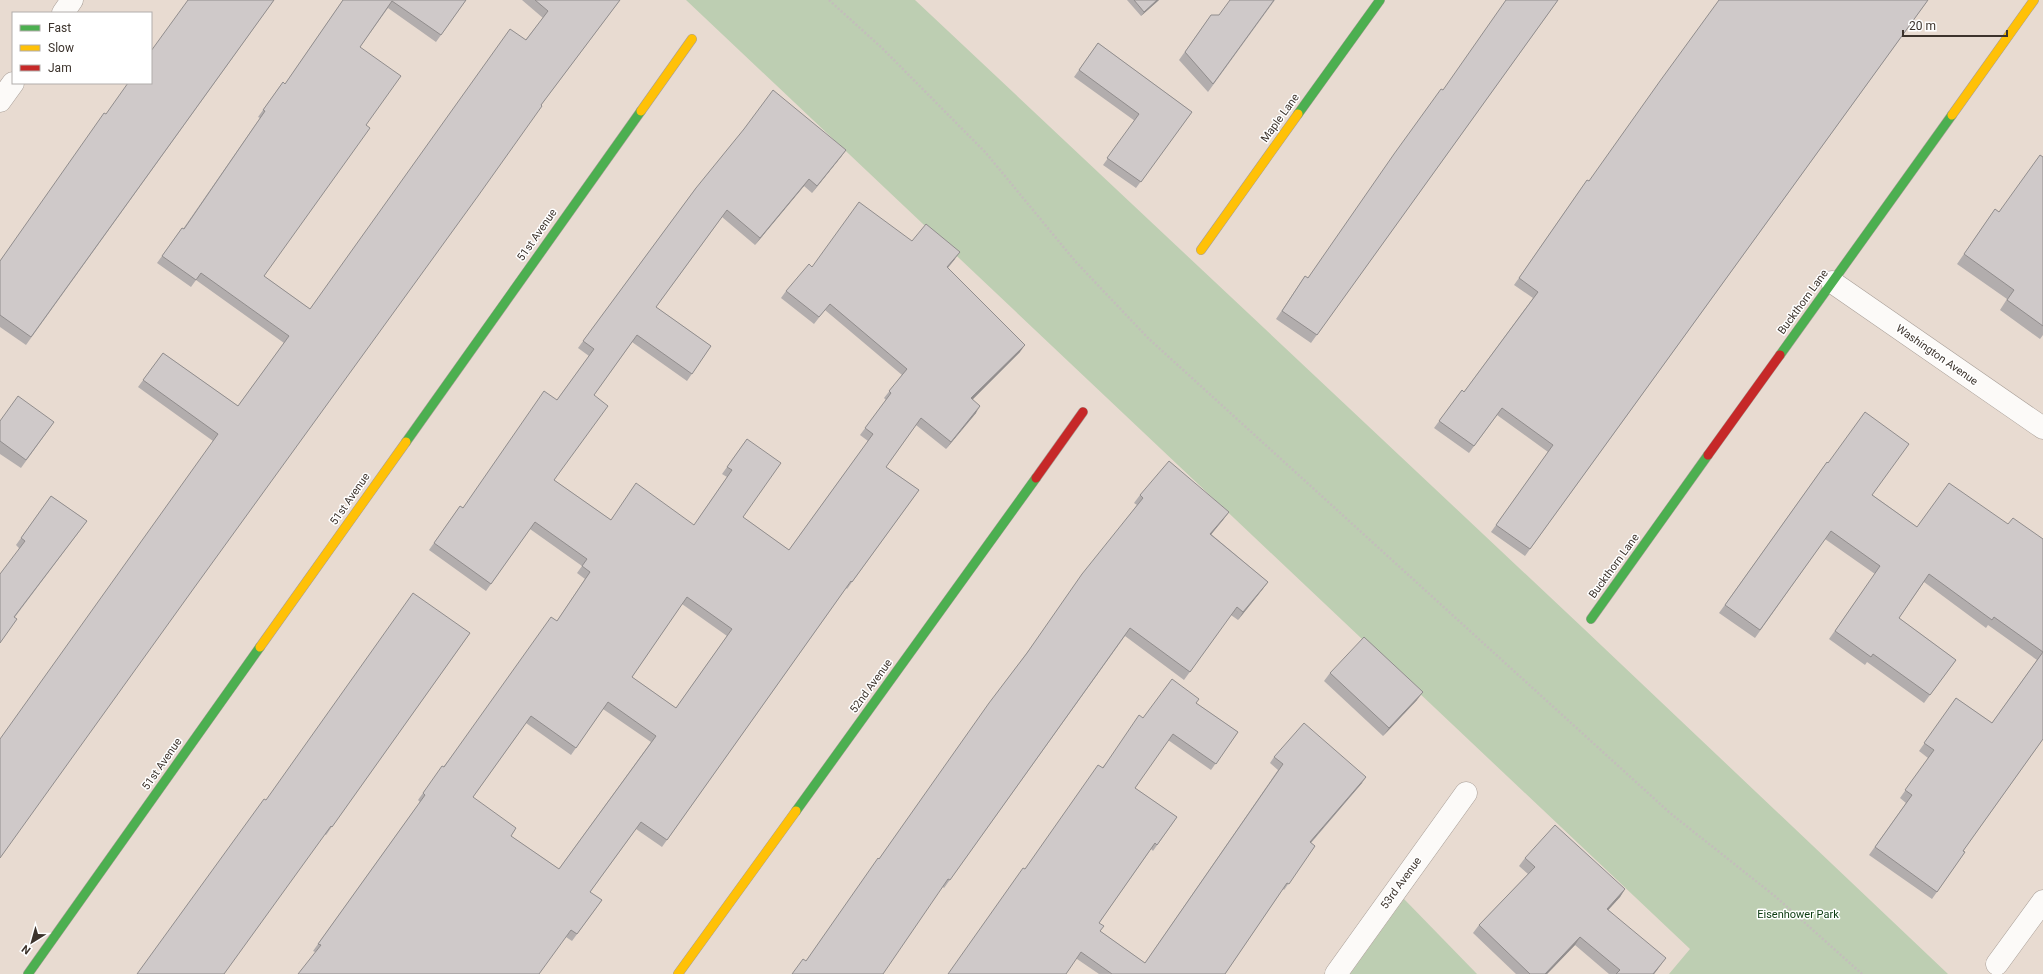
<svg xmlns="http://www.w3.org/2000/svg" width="2043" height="974" font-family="Roboto,sans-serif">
<rect width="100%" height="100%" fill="#e8dbd1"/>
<g fill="#bdceb2">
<path d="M686,0H915L1583,628L1948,974H1669L1690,949Z"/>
<path d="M1404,899L1477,974H1350Z"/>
</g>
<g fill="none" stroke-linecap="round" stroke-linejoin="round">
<defs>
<g id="street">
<path d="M63,13L72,0"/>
<path d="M0,101L13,83"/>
<path d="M1832,282L2043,428"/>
<path d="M1997,964L2043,901"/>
<path d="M1336,974L1466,793"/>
</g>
<g id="fast">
<path d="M1298,114L1380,0"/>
<path d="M1780,355L1952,115"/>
<path d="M406,442L641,111"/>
<path d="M1591,619L1708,455"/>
<path d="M796,811L1036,478"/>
<path d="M28,974L260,647"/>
</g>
<g id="slow">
<path d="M641,111L692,39"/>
<path d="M1952,115L2034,0"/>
<path d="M1201,250L1298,114"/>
<path d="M260,647L406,442"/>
<path d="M678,974L796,811"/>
</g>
<g id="jam">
<path d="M1708,455L1780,355"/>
<path d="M1036,478L1083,412"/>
</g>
</defs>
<use href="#street" stroke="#a89e97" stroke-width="23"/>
<use href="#fast" stroke="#a89e97" stroke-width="10"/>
<use href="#slow" stroke="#a89e97" stroke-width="10"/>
<use href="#jam" stroke="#a89e97" stroke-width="10"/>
<path stroke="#c3bebb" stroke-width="2.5" stroke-dasharray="2 2" stroke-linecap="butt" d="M829,0L882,48L986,153L1075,261L1148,338L1670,813L1776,897L1862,974"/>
<use href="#street" stroke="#fcfaf8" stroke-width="22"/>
<use href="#fast" stroke="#4caf50" stroke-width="9"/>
<use href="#slow" stroke="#ffc107" stroke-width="9"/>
<use href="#jam" stroke="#c62828" stroke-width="9"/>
</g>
<g fill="#b2adad" fill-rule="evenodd">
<path d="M274,0L26,345L0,327V261L106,114Z"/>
<path d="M343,0H466L436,42L388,8L360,47L366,125L264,276L310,309L543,18L522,0H620L541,105L213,441L138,387L163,353L238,406L284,343L196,280L191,287L157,263L182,228L183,229L260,118L258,117L283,82L285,84Z"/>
<path d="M1127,0H1159L1141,16Z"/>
<path d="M1275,0L1208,92L1179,60L1211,15H1219Z"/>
<path d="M1558,0L1311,343L1276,319L1305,276L1308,278L1443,90Z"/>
<path d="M1928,0L1525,556L1491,532L1548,452L1497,415L1469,453L1434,428L1462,390L1464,392L1533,298L1514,285L1587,180L1589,181Z"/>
<path d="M1098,43L1192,112L1136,188L1103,165L1135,121L1074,77Z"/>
<path d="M846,150L812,193L804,186L755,245L722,217L656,307L711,346L687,381L632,342L594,395L554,480L611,520L694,525L727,477L722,474L747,439L743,517L789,550L868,441L860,435L886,400L884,398L902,375L825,310L814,324L781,298L786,291L812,267L912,241L955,259L948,268L1020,352L973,399L976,413L946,449L916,425L886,467L919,490L847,589L846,588L662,847L636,829L590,892L602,900L572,941L566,937L315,952L313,951L420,802L418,800L423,793L557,621L585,579L577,573L582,566L530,529L486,591L429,550L460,506L463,508L557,400L589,356L578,348L696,188ZM682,604L727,636L676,708L632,677ZM603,709L651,742L559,869L511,836L473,797L526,723L571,755Z"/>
<path d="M2043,157V335L2040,339L2000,310L2007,299L1957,264L1995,209L1999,212Z"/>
<path d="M0,421L54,422L21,468L0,454Z"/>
<path d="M1827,462L1917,527L2008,524L2043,539V739L1963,851L1965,852L1932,899L1869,855L1906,803L1900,798L1928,758L1919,751L1956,698L1992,723L2037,660L1988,625L1986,628L1924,582L1899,618L1956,660L1924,703L1867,662L1865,665L1829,639L1875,574L1825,539L1755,638L1719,613Z"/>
<path d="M1140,495L1229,512L1223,520L1211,534L1268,582L1262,590L1238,620L1231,615L1184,680L1125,636L944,888L943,887L806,961L1026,654L1137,505L1134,503Z"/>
<path d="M51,496L87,521L15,617L0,643L19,548L16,545Z"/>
<path d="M470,633L326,835L266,800Z"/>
<path d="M1330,673L1417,700L1383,736L1324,681Z"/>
<path d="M1196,703L1238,732L1211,770L1168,740L1135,788L1177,817L1153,851L1151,849L1099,923L1100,931L1145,963L1278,770L1270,763L1274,757L1362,783L1311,843L1315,846L1284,890L1283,889L1225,974H1099L1077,959L1025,869L1102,768L1143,718Z"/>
<path d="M1525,858L1625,889L1620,897L1608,910L1660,966L1654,974H1609L1575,945L1547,974H1516L1473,933L1479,925L1528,874L1519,866Z"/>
</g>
<g fill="#918d8d">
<path d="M1157,0H1159L1141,16L1144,12Z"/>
<path d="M846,150L841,157L812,193L817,186Z"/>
<path d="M809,179L804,186L755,245L760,238Z"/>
<path d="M960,252L955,259L942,274L947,267Z"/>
<path d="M1025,345L1020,352L967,405L971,398Z"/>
<path d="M980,406L976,413L946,449L951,442Z"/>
<path d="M1229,512L1223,520L1205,542L1210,534Z"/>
<path d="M1268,582L1262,590L1238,620L1243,612Z"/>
<path d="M1423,692L1417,700L1383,736L1389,728Z"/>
<path d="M1366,777L1362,783L1306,848L1310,842Z"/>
<path d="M1625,889L1620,897L1601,918L1607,909Z"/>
<path d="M1580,937L1575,945L1547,974H1545Z"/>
<path d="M1666,958L1654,974H1653Z"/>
</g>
<g fill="#cfc9c9" stroke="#918d8d" fill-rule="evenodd">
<path d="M188,0H274L31,337L0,315V261L104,113L106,114L128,83H151V51Z"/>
<path d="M343,0H466L441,35L392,1L360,47L401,76L366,125L370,128L264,276L310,309L510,29L526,40L548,11L535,0H620L541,105L542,106L478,196L194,588L0,858V739L218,434L143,380L163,353L238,406L289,336L201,273L196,280L162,256L182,228L184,229L265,111L263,110L283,82L285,84Z"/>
<path d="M1134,0H1157L1144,12Z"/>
<path d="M1230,0H1274L1213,84L1185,52L1211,15H1219Z"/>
<path d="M1506,0H1558L1317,335L1282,311L1305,276L1308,278L1394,154L1441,89L1443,90Z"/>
<path d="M1719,0H1928L1530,549L1496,525L1553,445L1502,408L1474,446L1439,421L1462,390L1464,392L1538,292L1519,278L1587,180L1589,181L1660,81Z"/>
<path d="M1098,43L1192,112L1141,182L1107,158L1139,114L1079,70Z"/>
<path d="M773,90L846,150L817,186L809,179L760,238L727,210L656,307L711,346L692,374L637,335L594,395L608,406L554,480L611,520L636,483L694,525L732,470L727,467L747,439L781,463L743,517L789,550L873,434L865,428L891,393L889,391L907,369L830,304L819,317L786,291L809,264L812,267L859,202L912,241L926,224L960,252L947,267L1025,345L971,398L980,406L951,442L921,418L886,467L919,490L852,582L851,581L667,840L641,822L590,892L602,900L577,934L571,930L539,974H298L321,945L318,944L425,795L423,793L442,766L444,767L551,617L557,621L590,572L582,566L587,559L535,522L491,584L434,543L460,506L463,508L544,391L557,400L594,349L583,341L696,188L744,129ZM687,597L732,629L676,708L632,677ZM608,702L656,736L559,869L511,836L516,828L473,797L531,716L576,748Z"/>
<path d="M2040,155L2043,157V326L2007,300L2014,290L1964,254L1995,209L1999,212Z"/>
<path d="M18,396L54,422L26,460L0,441V421Z"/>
<path d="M1865,412L1909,444L1872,495L1917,527L1949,483L2008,524L2013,518L2043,539V739L1963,851L1965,852L1937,892L1875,847L1912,795L1905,790L1934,750L1924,743L1956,698L1992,723L2043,652L1994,617L1992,620L1929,574L1899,618L1956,660L1930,695L1873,654L1871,657L1835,631L1880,566L1831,531L1760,630L1725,605L1827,462L1828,463Z"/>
<path d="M1169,461L1229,512L1210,534L1268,582L1243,612L1237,607L1190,672L1130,628L950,880L948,879L883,974H792L803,959L806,961L878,858L879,859L989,703L1027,653L1082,574L1143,498L1140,495Z"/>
<path d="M51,496L87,521L14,617L17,619L0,643V574L25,541L21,538Z"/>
<path d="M413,593L470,633L332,827L331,826L224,974H137L264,799L266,800Z"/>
<path d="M1364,637L1423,692L1389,728L1330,673Z"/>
<path d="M1172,679L1199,699L1196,703L1238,732L1216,764L1173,734L1135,788L1177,817L1157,845L1155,843L1099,923L1104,926L1100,931L1145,963L1283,764L1274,757L1304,723L1366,777L1310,842L1315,846L1289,884L1287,883L1225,974H1112L1081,952L1066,974H948L1023,868L1025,869L1098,765L1103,768L1139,715L1143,718Z"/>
<path d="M1555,825L1625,889L1607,909L1666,958L1653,974H1616L1620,970L1580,937L1545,974H1530L1479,925L1535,867L1525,858Z"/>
</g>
<g text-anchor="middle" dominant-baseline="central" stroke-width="3" stroke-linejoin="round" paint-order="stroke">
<g font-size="11" fill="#3c332c" stroke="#fff">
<text transform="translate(1280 118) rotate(-54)">Maple Lane</text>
<text transform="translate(537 235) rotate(-55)">51st Avenue</text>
<text transform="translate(1803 302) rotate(-54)">Buckthorn Lane</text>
<text transform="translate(1937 355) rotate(35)">Washington Avenue</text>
<text transform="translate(350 499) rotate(-55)">51st Avenue</text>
<text transform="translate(1614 566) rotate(-54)">Buckthorn Lane</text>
<text transform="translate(871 686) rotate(-54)">52nd Avenue</text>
<text transform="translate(162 764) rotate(-55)">51st Avenue</text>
<text transform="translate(1401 883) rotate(-54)">53rd Avenue</text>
</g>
<g font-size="11" fill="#0b3b11" stroke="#fff">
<text x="1798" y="914">Eisenhower Park</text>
</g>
</g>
<rect x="12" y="12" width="140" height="72" fill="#ffffff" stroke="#b1adab"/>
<rect x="20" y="25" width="20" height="6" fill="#4caf50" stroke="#b1adab"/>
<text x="48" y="32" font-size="12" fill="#3c332c">Fast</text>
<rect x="20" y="45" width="20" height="6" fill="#ffc107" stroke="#b1adab"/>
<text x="48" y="52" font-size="12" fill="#3c332c">Slow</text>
<rect x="20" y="65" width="20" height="6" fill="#c62828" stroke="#b1adab"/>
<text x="48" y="72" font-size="12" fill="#3c332c">Jam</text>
<g transform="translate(32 942) rotate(217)" stroke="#ffffff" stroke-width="3" paint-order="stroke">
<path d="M0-3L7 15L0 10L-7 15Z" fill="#3c332c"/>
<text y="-6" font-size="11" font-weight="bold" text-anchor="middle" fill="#3c332c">N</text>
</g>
<path d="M1903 30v6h104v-6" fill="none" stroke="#3c332c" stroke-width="2"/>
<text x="1909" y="30" font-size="12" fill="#3c332c" stroke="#ffffff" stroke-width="3" paint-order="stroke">20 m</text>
</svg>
